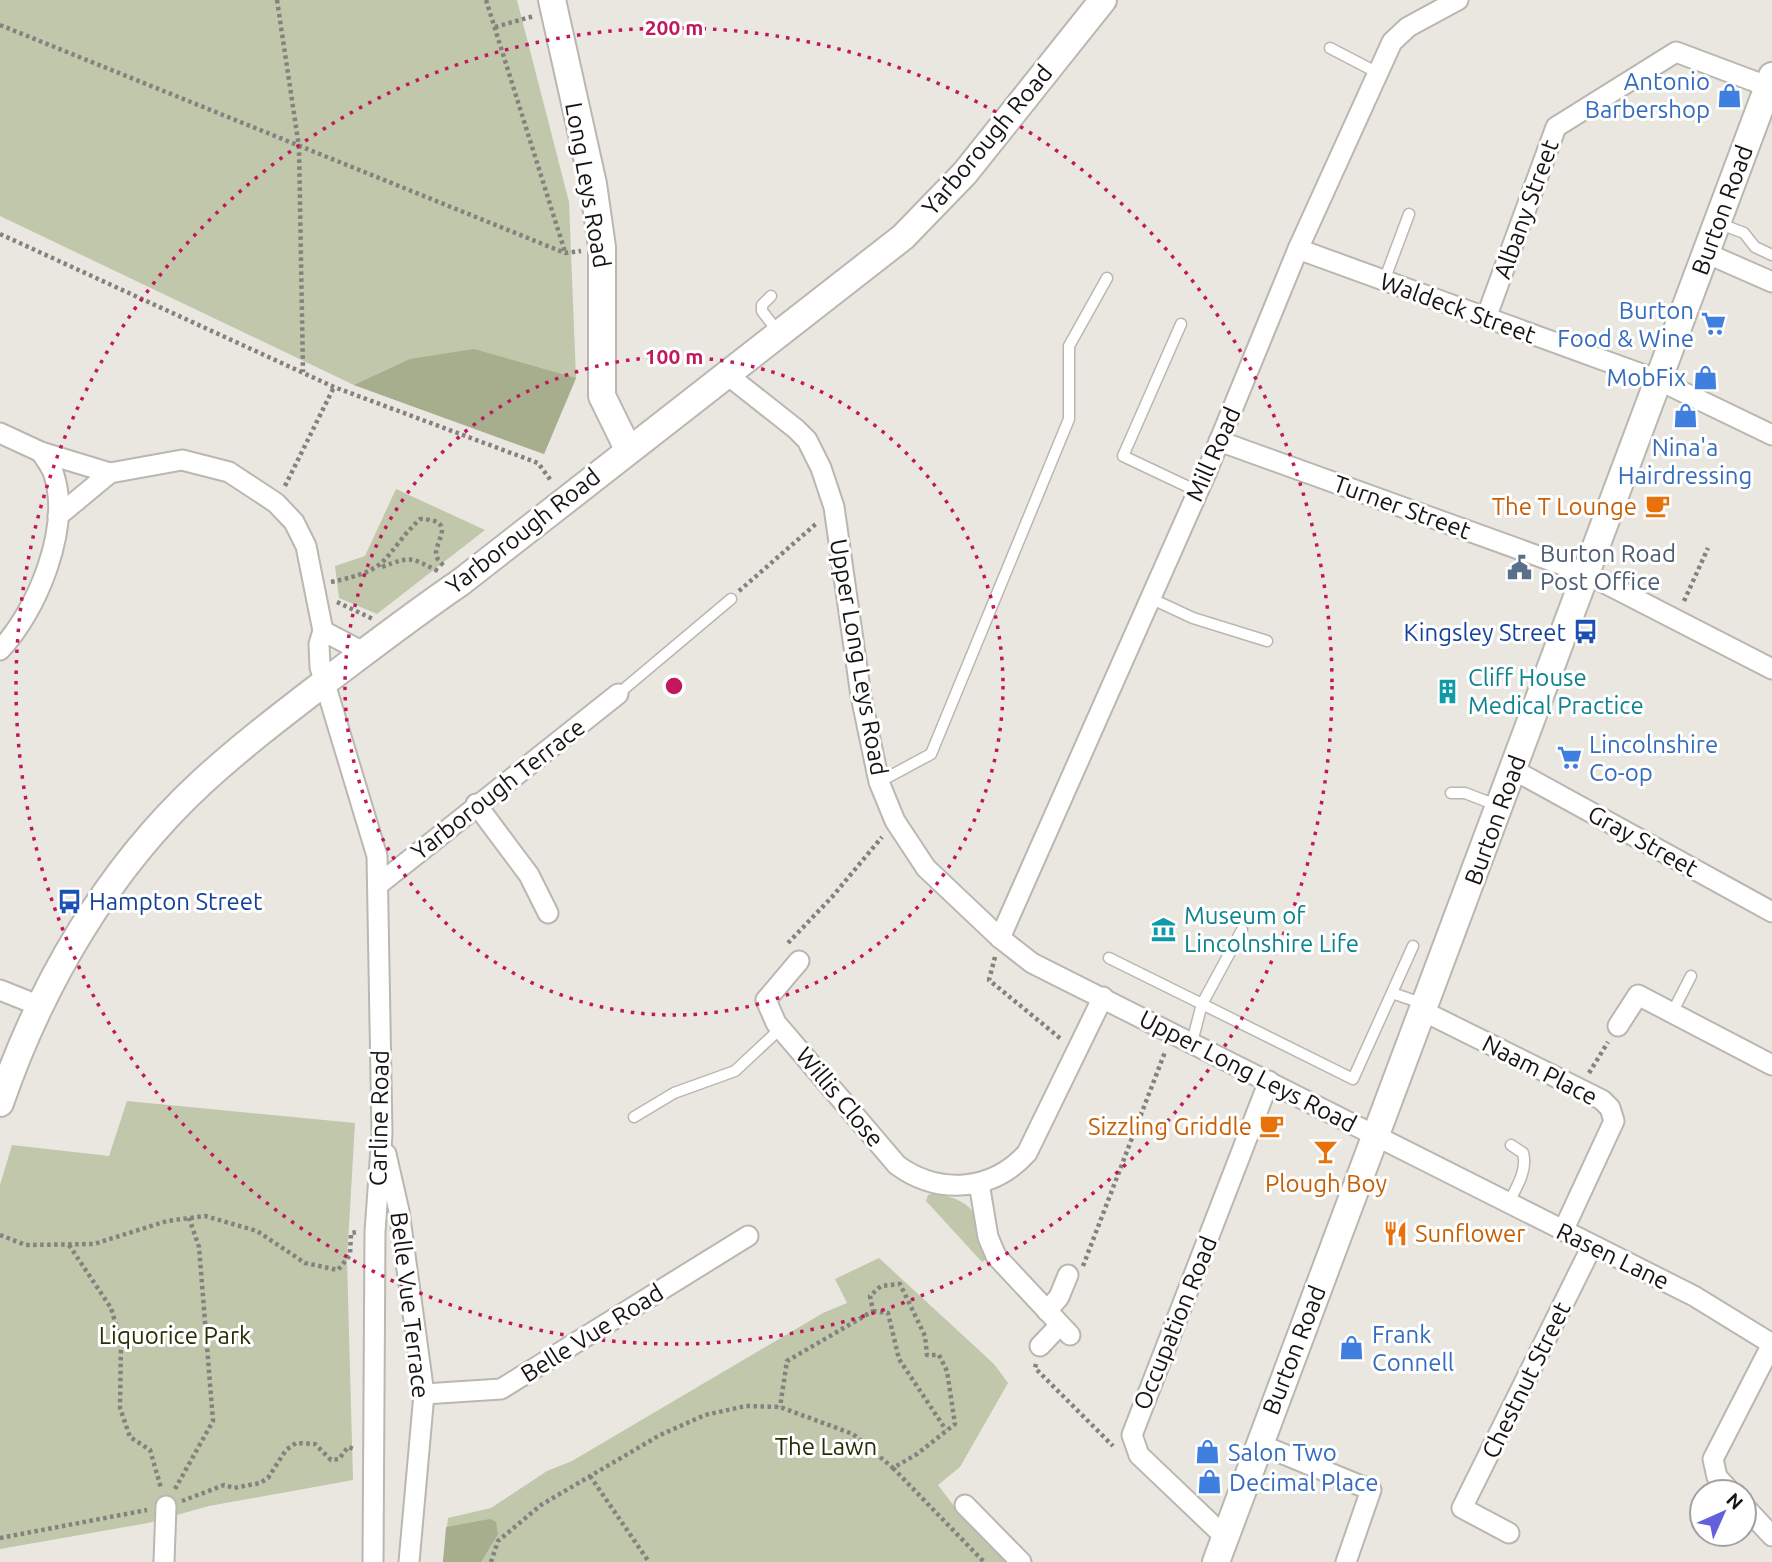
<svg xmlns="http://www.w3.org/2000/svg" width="1772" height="1562" font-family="Ubuntu,sans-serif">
<rect width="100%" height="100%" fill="#eae7e1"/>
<g fill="#c0c7aa">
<path d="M0,0H517L569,202L576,378L544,454L354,385L0,216Z"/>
<path d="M396,489L485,530L377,614L339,598L335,566L365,556Z"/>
<path d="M127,1101L355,1123L347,1259L353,1480L209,1506L148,1523L0,1549V1185L12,1145L109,1156Z"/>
<path d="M935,1193C980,1203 976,1216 989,1257L982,1262L926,1201L928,1195Z"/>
<path d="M879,1258L994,1364L1008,1383L960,1467L938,1485L967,1523L1011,1562H443L448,1518L491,1508L547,1471L572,1461L823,1313L847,1303L835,1279Z"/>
</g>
<g fill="#a6ae8d">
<path d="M474,349L576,378L544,454L354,385L410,359Z"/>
<path d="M490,1519L496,1522L498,1534L481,1562H443L446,1527Z"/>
</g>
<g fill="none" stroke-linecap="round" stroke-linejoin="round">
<defs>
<g id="lane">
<path d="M1330,48L1378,73"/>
<path d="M1718,223L1744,233L1755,247L1772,255"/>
<path d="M1384,281L1409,214"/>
<path d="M771,296L762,305V311L779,333"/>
<path d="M1181,324L1123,456L1197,491"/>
<path d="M1150,598L1193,618L1267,641"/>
<path d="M618,694L731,599"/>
<path d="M879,782L931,754L1069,419V346L1107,278"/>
<path d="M1451,793H1465L1496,805"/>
<path d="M1242,930L1202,1004L1353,1079L1413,946"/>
<path d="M1109,958L1202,1004L1192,1042"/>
<path d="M1392,993L1424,1004"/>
<path d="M1672,1013L1691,976"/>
<path d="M634,1117L674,1093L735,1071L781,1028"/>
<path d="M1508,1204C1516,1188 1528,1170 1523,1153L1511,1145"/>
</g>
<g id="street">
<path d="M1298,249L1658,380L1772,435"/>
<path d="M1706,253L1772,282"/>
<path d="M1486,318L1556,127L1676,52L1772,88"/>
<path d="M725,373L796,429L807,440L821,468L834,507L861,696L879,782L895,821L926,868L1000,938L1032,963L1694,1296L1772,1344"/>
<path d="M0,433L41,452L110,473"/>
<path d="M1219,441L1585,573L1772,669"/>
<path d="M58,516L110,473L182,460L229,472L276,503L294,522L306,546L323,631L319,644L320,667L377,856L382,1134L375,1232L373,1562"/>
<path d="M323,631L363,652"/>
<path d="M0,650C37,611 71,529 54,475C52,467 45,459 41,452"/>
<path d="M1514,770L1772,912"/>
<path d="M476,804L529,875L548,913"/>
<path d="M378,885L618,694"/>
<path d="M1000,938L1207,471L1298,249L1392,42L1408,27L1458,0"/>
<path d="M799,961L766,1000L776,1023L897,1165C938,1195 992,1192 1027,1153L1103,997"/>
<path d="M0,990L40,1006"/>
<path d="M1423,1011L1602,1100L1610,1108L1614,1121L1563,1231"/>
<path d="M1618,1026L1638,995L1772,1065"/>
<path d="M386,1154L399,1211L424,1394L409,1562"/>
<path d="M979,1183L988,1237L996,1256L1070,1335"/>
<path d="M1047,1311L1059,1297L1068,1275"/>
<path d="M1040,1346L1060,1325"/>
<path d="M424,1394L501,1389L748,1236"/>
<path d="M1259,1444L1371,1490L1346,1562"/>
<path d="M1731,1492L1717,1477L1713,1459L1772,1344"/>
<path d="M965,1505L1021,1562"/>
<path d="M1744,1506L1772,1536"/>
<path d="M1509,1533L1462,1508L1592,1246"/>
<path d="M1224,1536L1139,1455L1132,1435L1269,1081"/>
<path d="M164,1562L166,1506"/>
</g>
<g id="secondary">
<path d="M552,0L593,184L602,247V396L628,449"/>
<path d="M0,1103C41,984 108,869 201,783C240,747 282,715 325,682C370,648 414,614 461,582L903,237L965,173L1103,0"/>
<path d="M1216,1562L1772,76"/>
</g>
</defs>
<use href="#lane" stroke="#bab7b1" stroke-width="13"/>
<use href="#street" stroke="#bab7b1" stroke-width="23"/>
<use href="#secondary" stroke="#bab7b1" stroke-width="30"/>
<g stroke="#84827e" stroke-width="4.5" stroke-dasharray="3.5 3.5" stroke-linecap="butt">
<path d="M277,0L299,147L303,372"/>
<path d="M486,0L565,252"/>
<path d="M0,25L565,253L581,251"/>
<path d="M495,27L534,16"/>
<path d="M0,234L334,387L538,463L552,482"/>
<path d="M285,486L334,387"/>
<path d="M382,567C413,555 411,558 438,571"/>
<path d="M331,582C394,569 380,558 420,519C456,520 437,538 436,553C436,559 441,563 445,567"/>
<path d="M739,591L817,523"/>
<path d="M1684,601L1708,548"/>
<path d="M337,602L373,619"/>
<path d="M788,943L832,897L882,837"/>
<path d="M995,957L989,980L1061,1039"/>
<path d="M1589,1073L1608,1042"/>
<path d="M0,1235L26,1245L94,1244L167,1221L205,1216L257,1231L305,1263L338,1270L350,1255L351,1233L357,1232"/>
<path d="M69,1245L111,1308L121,1342L120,1408L130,1437L150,1450L161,1488"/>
<path d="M1083,1266L1165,1052"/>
<path d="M873,1311L888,1313L899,1359L946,1430"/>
<path d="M1036,1364L1035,1368L1113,1446"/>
<path d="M893,1468L984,1562"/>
<path d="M590,1476L649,1562"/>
<path d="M175,1489L213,1421L199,1247L189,1218"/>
<path d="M182,1501L224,1485L234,1488L260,1483L268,1478L286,1450L296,1443L315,1444L331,1460L339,1459L348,1447L354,1449"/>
<path d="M0,1538L147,1510"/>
<path d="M491,1562L498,1541L541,1505L660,1435L705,1415L746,1406L780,1407L853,1434L893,1468L917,1454L955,1424L947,1371L939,1355H927L925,1336L900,1284L881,1286L870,1296L873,1311L787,1361L780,1407"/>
</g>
<use href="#lane" stroke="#fff" stroke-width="10"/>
<use href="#street" stroke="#fff" stroke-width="19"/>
<use href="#secondary" stroke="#fff" stroke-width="26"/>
</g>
<g fill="none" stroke="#c2185b" stroke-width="3.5" stroke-dasharray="3.5 7">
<circle cx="674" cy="686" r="329"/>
<circle cx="674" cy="686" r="658"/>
</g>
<defs>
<symbol id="shop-bare" viewBox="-9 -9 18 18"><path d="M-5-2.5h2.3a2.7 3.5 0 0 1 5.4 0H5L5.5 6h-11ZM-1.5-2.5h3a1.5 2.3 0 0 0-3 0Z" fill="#3f7fe0" stroke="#fff" stroke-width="2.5" paint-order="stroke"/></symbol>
<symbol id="supermarket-bare" viewBox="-9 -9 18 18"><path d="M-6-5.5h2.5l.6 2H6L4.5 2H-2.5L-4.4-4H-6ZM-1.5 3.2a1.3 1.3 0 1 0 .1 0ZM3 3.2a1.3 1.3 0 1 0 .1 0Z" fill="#3f7fe0" stroke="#fff" stroke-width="2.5" paint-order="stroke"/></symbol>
<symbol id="cafe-bare" viewBox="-9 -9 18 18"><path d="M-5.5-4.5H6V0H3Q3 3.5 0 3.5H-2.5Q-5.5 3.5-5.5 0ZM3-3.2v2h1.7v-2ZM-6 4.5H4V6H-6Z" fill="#e8710a" stroke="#fff" stroke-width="2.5" paint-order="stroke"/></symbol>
<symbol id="civic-bare" viewBox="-9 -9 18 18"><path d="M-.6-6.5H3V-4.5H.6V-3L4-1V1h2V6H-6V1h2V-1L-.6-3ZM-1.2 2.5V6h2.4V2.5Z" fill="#5c6f8a" stroke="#fff" stroke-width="2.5" paint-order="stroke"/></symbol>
<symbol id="bus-bare" viewBox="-9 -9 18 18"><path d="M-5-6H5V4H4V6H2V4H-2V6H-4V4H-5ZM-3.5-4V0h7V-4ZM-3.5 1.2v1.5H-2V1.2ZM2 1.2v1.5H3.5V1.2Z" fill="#1a4fb4" stroke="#fff" stroke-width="2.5" paint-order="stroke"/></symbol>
<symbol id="building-bare" viewBox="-9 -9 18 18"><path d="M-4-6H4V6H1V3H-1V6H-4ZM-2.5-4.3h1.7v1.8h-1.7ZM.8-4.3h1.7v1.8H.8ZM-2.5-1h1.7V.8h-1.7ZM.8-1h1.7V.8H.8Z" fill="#0f9aa8" stroke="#fff" stroke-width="2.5" paint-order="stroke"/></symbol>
<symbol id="museum-bare" viewBox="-9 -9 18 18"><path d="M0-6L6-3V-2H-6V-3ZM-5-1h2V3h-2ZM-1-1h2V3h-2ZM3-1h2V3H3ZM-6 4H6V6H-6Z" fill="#0f9aa8" stroke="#fff" stroke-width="2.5" paint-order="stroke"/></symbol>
<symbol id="bar-bare" viewBox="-9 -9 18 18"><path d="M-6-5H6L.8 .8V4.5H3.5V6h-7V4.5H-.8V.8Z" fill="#e8710a" stroke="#fff" stroke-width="2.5" paint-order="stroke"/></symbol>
<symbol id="restaurant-bare" viewBox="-9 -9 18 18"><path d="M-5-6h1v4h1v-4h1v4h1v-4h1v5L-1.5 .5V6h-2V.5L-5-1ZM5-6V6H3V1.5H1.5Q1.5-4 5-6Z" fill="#e8710a" stroke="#fff" stroke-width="2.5" paint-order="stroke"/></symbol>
</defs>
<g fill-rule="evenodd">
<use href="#shop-bare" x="1712" y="78" width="35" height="35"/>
<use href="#supermarket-bare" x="1696" y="306" width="35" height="35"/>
<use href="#shop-bare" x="1688" y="360" width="35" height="35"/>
<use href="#shop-bare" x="1668" y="398" width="35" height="35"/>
<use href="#cafe-bare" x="1640" y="488" width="35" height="35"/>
<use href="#civic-bare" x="1502" y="550" width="35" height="35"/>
<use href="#bus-bare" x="1568" y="614" width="35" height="35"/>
<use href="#building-bare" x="1430" y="674" width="35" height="35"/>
<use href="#supermarket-bare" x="1552" y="740" width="35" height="35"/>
<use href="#bus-bare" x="52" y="884" width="35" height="35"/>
<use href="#museum-bare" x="1146" y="912" width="35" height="35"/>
<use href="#cafe-bare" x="1254" y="1108" width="35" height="35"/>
<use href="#bar-bare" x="1308" y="1134" width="35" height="35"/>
<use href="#restaurant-bare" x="1378" y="1216" width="35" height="35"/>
<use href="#shop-bare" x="1334" y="1330" width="35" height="35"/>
<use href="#shop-bare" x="1190" y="1434" width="35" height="35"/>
<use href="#shop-bare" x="1192" y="1464" width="35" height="35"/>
</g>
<g text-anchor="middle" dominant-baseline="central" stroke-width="6" stroke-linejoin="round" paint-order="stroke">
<g font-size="24" fill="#366cbe" stroke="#fff" text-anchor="start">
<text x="1710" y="81" text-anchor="end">Antonio<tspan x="1710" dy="28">Barbershop</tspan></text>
<text x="1694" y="310" text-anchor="end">Burton<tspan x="1694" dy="28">Food &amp; Wine</tspan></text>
<text x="1686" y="377" text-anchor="end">MobFix</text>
<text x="1685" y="447" text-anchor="middle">Nina'a<tspan x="1685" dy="28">Hairdressing</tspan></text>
<text x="1589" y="744">Lincolnshire<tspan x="1589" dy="28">Co-op</tspan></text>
<text x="1372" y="1334">Frank<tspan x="1372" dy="28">Connell</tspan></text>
<text x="1228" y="1452">Salon Two</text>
<text x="1229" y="1482">Decimal Place</text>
</g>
<g font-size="24" fill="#161513" stroke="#fff">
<text transform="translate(987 140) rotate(-50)">Yarborough Road</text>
<text transform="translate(588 185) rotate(80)">Long Leys Road</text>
<text transform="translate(1526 209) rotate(-70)">Albany Street</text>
<text transform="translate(1722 210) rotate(-70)">Burton Road</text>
<text transform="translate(1458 308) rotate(20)">Waldeck Street</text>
<text transform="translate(1213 454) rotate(-66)">Mill Road</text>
<text transform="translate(1402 507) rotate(20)">Turner Street</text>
<text transform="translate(523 531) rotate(-38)">Yarborough Road</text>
<text transform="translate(859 657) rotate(80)">Upper Long Leys Road</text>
<text transform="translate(498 789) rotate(-38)">Yarborough Terrace</text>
<text transform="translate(1495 820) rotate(-70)">Burton Road</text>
<text transform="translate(1643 841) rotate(29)">Gray Street</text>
<text transform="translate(1540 1070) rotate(27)">Naam Place</text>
<text transform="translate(1248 1071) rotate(27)">Upper Long Leys Road</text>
<text transform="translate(840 1097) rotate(50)">Willis Close</text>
<text transform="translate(379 1118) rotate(-89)">Carline Road</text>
<text transform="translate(1613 1256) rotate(26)">Rasen Lane</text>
<text transform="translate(410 1305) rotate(83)">Belle Vue Terrace</text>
<text transform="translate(1175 1323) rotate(-68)">Occupation Road</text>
<text transform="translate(592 1333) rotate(-32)">Belle Vue Road</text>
<text transform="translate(1294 1350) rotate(-69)">Burton Road</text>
<text transform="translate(1526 1380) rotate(-64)">Chestnut Street</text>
</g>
<g font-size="24" fill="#c56008" stroke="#fff" text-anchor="end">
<text x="1637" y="506">The T Lounge</text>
<text x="1252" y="1126">Sizzling Griddle</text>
<text x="1326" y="1183" text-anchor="middle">Plough Boy</text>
<text x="1415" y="1233" text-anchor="start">Sunflower</text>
</g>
<g font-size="24" fill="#4e5e75" stroke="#fff" text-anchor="start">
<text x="1540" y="553">Burton Road<tspan x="1540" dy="28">Post Office</tspan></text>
</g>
<g font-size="24" fill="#164399" stroke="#fff" text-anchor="end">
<text x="1566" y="632">Kingsley Street</text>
<text x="89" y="901" text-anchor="start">Hampton Street</text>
</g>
<g font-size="24" fill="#0d838f" stroke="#fff" text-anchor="start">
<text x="1468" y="677">Cliff House<tspan x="1468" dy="28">Medical Practice</tspan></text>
<text x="1184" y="915">Museum of<tspan x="1184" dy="28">Lincolnshire Life</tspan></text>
</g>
<g font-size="24" fill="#282f06" stroke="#fff">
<text x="175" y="1335">Liquorice Park</text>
<text x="826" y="1446">The Lawn</text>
</g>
</g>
<circle cx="674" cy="686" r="10" fill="#c2185b" stroke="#fff" stroke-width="3.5"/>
<g font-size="21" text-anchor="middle" font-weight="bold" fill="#c2185b" stroke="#fff" stroke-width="6" stroke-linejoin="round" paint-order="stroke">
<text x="674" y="35">200 m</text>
<text x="674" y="364">100 m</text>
</g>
<g transform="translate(1723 1513) rotate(45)"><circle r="33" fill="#ffffff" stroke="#a2a1a1" stroke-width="2"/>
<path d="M0-5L12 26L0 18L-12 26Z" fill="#6460d9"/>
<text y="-10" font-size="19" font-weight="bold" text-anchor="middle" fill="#161513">N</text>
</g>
</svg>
